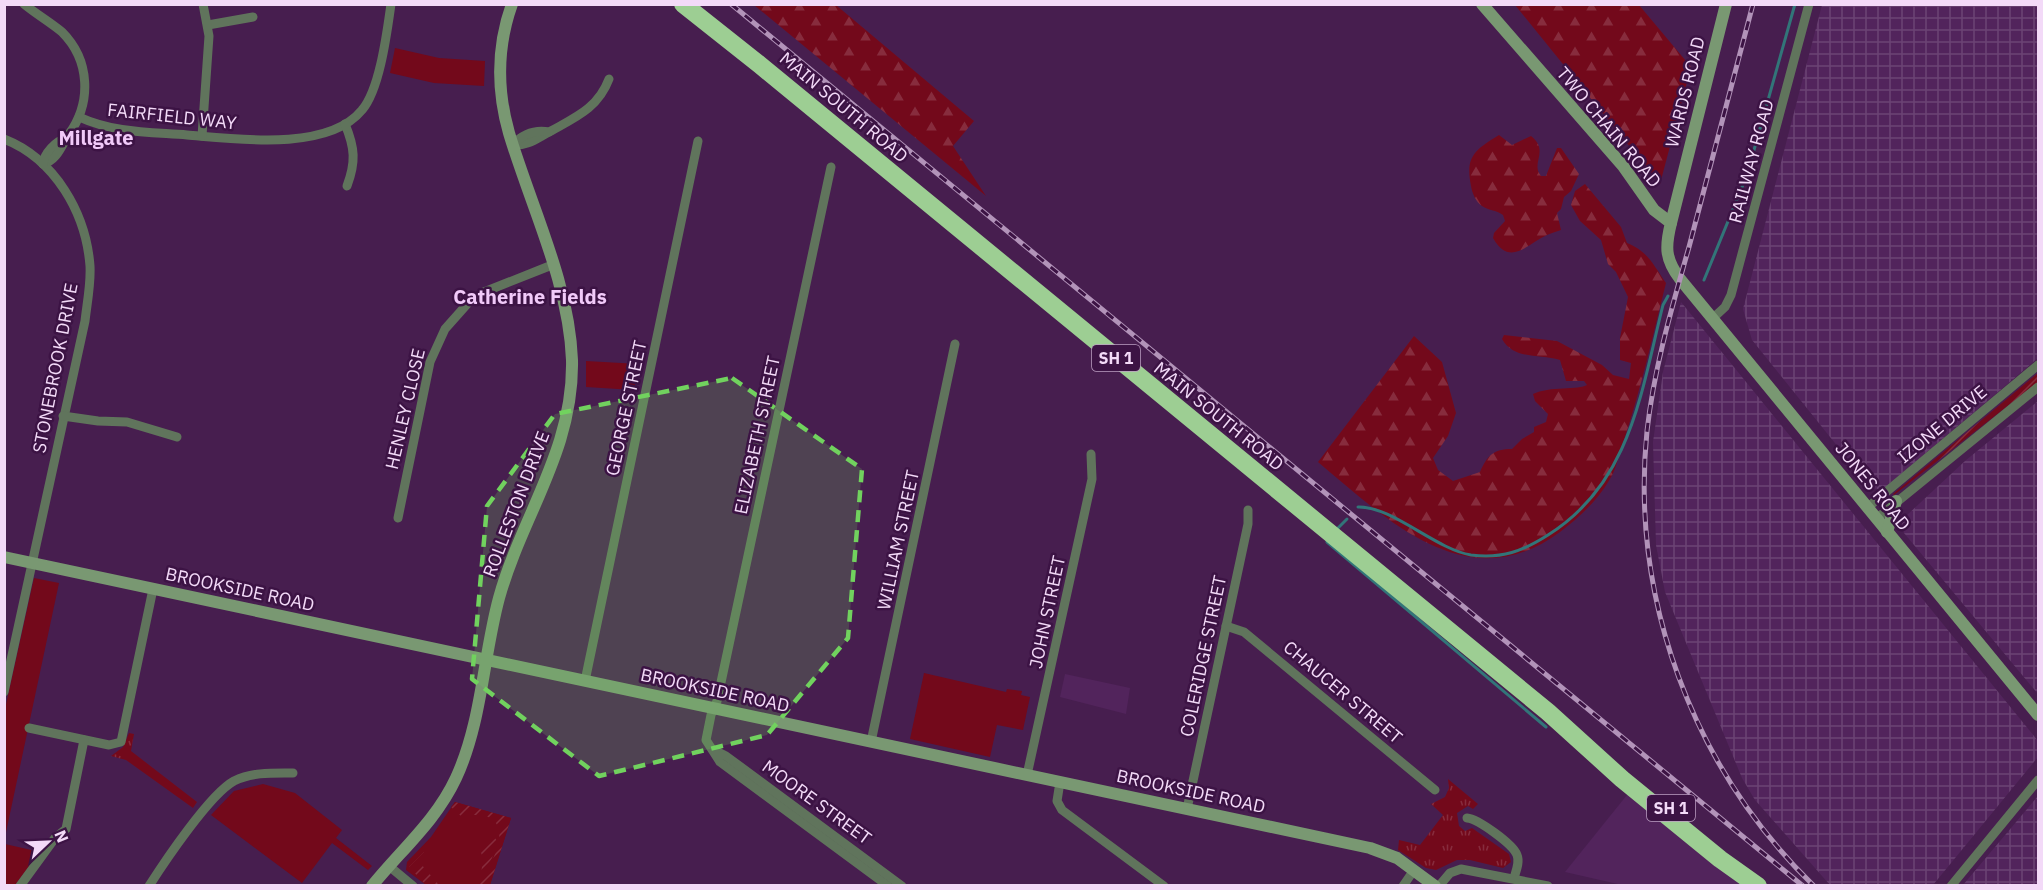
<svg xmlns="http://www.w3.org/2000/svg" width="2043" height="890" font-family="'IBM Plex Sans',sans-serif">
<defs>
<pattern id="industrial-grid" width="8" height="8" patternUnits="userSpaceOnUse" patternTransform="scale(1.5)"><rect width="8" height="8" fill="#52245c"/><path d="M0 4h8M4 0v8" fill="none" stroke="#6b4374"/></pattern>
<pattern id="grass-tufts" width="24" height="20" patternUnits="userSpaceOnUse" patternTransform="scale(1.5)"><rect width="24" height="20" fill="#73091b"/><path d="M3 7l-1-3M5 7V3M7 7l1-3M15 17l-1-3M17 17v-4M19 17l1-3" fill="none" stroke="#872c3d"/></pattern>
<pattern id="forest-firs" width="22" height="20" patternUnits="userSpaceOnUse" patternTransform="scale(1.5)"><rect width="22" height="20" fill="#73091b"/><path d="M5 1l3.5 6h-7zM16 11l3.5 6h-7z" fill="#872c3d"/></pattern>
<pattern id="garden-furrows" width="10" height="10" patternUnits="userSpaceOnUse" patternTransform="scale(1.5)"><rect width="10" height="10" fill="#73091b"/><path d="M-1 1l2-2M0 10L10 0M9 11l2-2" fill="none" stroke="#872c3d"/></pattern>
</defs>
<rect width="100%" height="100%" fill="#471e4f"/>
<g fill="#52245c">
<path d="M1065,674L1130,688L1126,714L1060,697Z"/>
<path d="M1631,790L1692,842L1741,885H1622L1565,872Z"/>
</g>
<g fill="url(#industrial-grid)">
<path d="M1822,5H2038V358L1882,490L1871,488L1752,340L1743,309Z"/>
<path d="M1681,302L2038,741V757L1933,885H1830L1755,800L1742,778L1665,592L1656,545L1653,442L1663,372Z"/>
<path d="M2038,401V694L1904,533L1902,524L1905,517L1965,461Z"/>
<path d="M2038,796V885H1963Z"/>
</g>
<g fill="url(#grass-tufts)">
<path d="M129,733L134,734L131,751L197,802L193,808L126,760L111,756L123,747Z"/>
<path d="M1448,779L1478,804L1473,809L1468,806L1457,813L1459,826L1465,831L1472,828L1509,854L1511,862L1503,868L1470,860H1457L1436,870L1426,868L1398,850L1399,840L1420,845L1443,815L1431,804L1445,797L1449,788Z"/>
</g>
<g fill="url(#forest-firs)">
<path d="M754,5H836L974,121L953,146L986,196Z"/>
<path d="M1515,5H1639L1691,67L1660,184Z"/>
<path d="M1499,135L1512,145L1531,136C1550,151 1530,163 1541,176H1546L1557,148H1561L1579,174L1571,191L1564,197L1561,209L1557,213L1561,230C1556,232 1551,233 1547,235C1528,243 1510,268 1493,238L1494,233L1505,221L1503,215C1497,210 1489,211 1482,206C1476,202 1472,193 1471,186C1465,156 1475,150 1499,135Z"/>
<path d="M1585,184L1621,227L1627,243C1648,251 1654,266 1666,283C1653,335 1641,389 1624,440C1619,453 1617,468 1610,479C1598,500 1580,517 1560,532C1469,600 1388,521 1318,462L1414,336L1442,362L1456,413L1448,436L1433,458L1438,470L1453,481L1480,472C1487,456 1493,449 1512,449L1522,439L1534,432V427L1546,422L1548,414L1535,401L1533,394C1549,386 1579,390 1587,385L1584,381H1566L1560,360C1539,354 1514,360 1502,339L1504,335L1557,341L1602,365L1613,375L1629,379L1631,363L1620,360V338L1628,297L1616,272L1608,264L1601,240L1580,221L1571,205L1575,191Z"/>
</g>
<g fill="#73091b">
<path d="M395,48L439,58L485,61L484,86L434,83L390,73Z"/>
<path d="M586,361L639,364L634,390L586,387Z"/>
<path d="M34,578L59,583L5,837V709Z"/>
<path d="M924,673L1006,692L1007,689L1022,691L1021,695L1030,697L1023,730L997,725L990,757L910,739Z"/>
<path d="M263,784L295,793L342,830L336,838L372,866L368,870L332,843L302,883L211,815L234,791Z"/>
<path d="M455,802L511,818L490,885H426L406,870L407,862L431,837Z"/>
<path d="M5,844L40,852L15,885L5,886Z"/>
</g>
<g fill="url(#garden-furrows)">
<path d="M2038,373V382L1894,495L1893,494Z"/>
<path d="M455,802L511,818L490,885H475V882C502,859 517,804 462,817L451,807Z"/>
<path d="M495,838L497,841L492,858L481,875L483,858L480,850L484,848V841Z"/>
<path d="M424,852L426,855L421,864L439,885H426L409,867Z"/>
</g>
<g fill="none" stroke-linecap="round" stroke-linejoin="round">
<g stroke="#327579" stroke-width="3">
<path d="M1704,280L1747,175L1795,4"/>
<path d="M1358,507C1392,506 1435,549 1471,555C1502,559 1523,551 1548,535C1631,483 1641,392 1663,305L1668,296"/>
<path d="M1338,528L1347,519"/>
<path d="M1327,542L1546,727"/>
</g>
<g stroke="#60745c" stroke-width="9">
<path d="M24,4C36,14 50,22 62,32C90,60 92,102 69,134C62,144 58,160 43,164"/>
<path d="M208,25L253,17"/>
<path d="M79,117C114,133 150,132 187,135C235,139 328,152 362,110C380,89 387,32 391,4"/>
<path d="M345,124C355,148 356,162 347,186"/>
<path d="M202,136L209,36L203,4"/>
<path d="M4,139C55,159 86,213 90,266C91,284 87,303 85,321L4,692"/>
<path d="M512,145C529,146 537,138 551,131C576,117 598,108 609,79"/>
<path d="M512,145C522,135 534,129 549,132"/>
<path d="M43,164C44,153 56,141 66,138"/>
<path d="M831,167L717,701L711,715L706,740L720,762L888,886"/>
<path d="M1712,319L1725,307L1731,295L1809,4"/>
<path d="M63,416L98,421L127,422L177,437"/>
<path d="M1867,508L2038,365"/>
<path d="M398,518L430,362L445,329L469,302L484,292L552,265"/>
<path d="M1876,519L2038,387"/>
<path d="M1226,626L1244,632L1435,790"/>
<path d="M585,681L698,141"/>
<path d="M29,728L109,745L121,742L153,589"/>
<path d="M871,742L955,344"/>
<path d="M712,749L726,756L902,886"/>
<path d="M1027,775L1092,479L1091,454"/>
<path d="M1060,782L1057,801L1062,810L1164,886"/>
<path d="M1187,809L1248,524V510"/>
<path d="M1467,818C1478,819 1513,844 1517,855C1520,862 1516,871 1514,878"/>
<path d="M389,866L413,886"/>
<path d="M20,886L55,838L66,829L84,740"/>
<path d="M149,886C165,861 210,794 234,781C252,772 273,773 293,773"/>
<path d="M1403,886L1414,870"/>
<path d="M1439,886L1450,873L1461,869L1548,886"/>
<path d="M1951,886L2038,780"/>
</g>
<g stroke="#799872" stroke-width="12">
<path d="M1482,4L1623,166L1654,210L1671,223C1665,247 1665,259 1680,279L2038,715"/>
<path d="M1671,223L1726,4"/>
<path d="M1887,532L1896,501"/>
<path d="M4,557L1370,848L1397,858L1435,886"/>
<path d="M372,886C401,850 436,821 456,778C482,722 483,657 499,598C522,515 574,450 572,360C569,282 531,207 509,133C497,91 497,46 512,4"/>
</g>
<path stroke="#9dce93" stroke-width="18" d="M683,4L760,65L1548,712L1622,779L1720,859L1758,886"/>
<defs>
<g id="rail">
<path d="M731,4L1803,886"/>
<path d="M1753,4C1732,85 1710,166 1689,247C1672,307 1654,368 1647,431C1630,599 1693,768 1814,886"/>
</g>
</defs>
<use href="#rail" stroke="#b293b9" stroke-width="5"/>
<use href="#rail" stroke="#3c1344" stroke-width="3" stroke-dasharray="9" stroke-linecap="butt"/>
</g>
<path fill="#71d25e" fill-opacity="0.2" stroke="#71d25e" stroke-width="4.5" stroke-dasharray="12 8" stroke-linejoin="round" d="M732,378L862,469L848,638L767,735L599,776L472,679L487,506L555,414Z"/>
<g text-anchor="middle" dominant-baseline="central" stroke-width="5" stroke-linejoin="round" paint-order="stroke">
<g fill="#3c1344" stroke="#bc9ec2" stroke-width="1.5">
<rect x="1092" y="345" width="48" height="26" rx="4.5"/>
<rect x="1647" y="795" width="48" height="26" rx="4.5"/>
</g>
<g font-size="16" font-weight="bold" fill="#f3daf8">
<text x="1116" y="358">SH 1</text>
<text x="1671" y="808">SH 1</text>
</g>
<g font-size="18" fill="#f3daf8" stroke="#3c1344">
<text transform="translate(1685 92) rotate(-76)">WARDS ROAD</text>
<text transform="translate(844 107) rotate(40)">MAIN SOUTH ROAD</text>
<text transform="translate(172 116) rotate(6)">FAIRFIELD WAY</text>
<text transform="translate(1609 127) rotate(50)">TWO CHAIN ROAD</text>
<text transform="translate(1751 161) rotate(-75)">RAILWAY ROAD</text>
<text transform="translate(55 368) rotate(-79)">STONEBROOK DRIVE</text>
<text transform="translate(626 408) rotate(-78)">GEORGE STREET</text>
<text transform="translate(405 409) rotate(-77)">HENLEY CLOSE</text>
<text transform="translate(1219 416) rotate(39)">MAIN SOUTH ROAD</text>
<text transform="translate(1942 424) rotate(-40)">IZONE DRIVE</text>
<text transform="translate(757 435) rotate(-78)">ELIZABETH STREET</text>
<text transform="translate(1873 486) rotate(51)">JONES ROAD</text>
<text transform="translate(516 504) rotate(-69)">ROLLESTON DRIVE</text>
<text transform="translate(898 540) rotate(-78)">WILLIAM STREET</text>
<text transform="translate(240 589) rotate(12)">BROOKSIDE ROAD</text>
<text transform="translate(1047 612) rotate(-78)">JOHN STREET</text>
<text transform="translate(1203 656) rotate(-78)">COLERIDGE STREET</text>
<text transform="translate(715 690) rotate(12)">BROOKSIDE ROAD</text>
<text transform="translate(1343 692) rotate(40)">CHAUCER STREET</text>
<text transform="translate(1191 791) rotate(12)">BROOKSIDE ROAD</text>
<text transform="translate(817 802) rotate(36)">MOORE STREET</text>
</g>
<g font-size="20" font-weight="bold" fill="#f1caf9" stroke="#3c1344">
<text x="96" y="137">Millgate</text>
<text x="530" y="296">Catherine Fields</text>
</g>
</g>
<rect width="2043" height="890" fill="none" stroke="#f3daf8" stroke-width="12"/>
<g transform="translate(48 842) rotate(67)" stroke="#3c1344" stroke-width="4.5" paint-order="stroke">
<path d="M0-4.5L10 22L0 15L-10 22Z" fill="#f3daf8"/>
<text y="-9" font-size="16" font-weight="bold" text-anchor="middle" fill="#f3daf8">N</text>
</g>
</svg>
